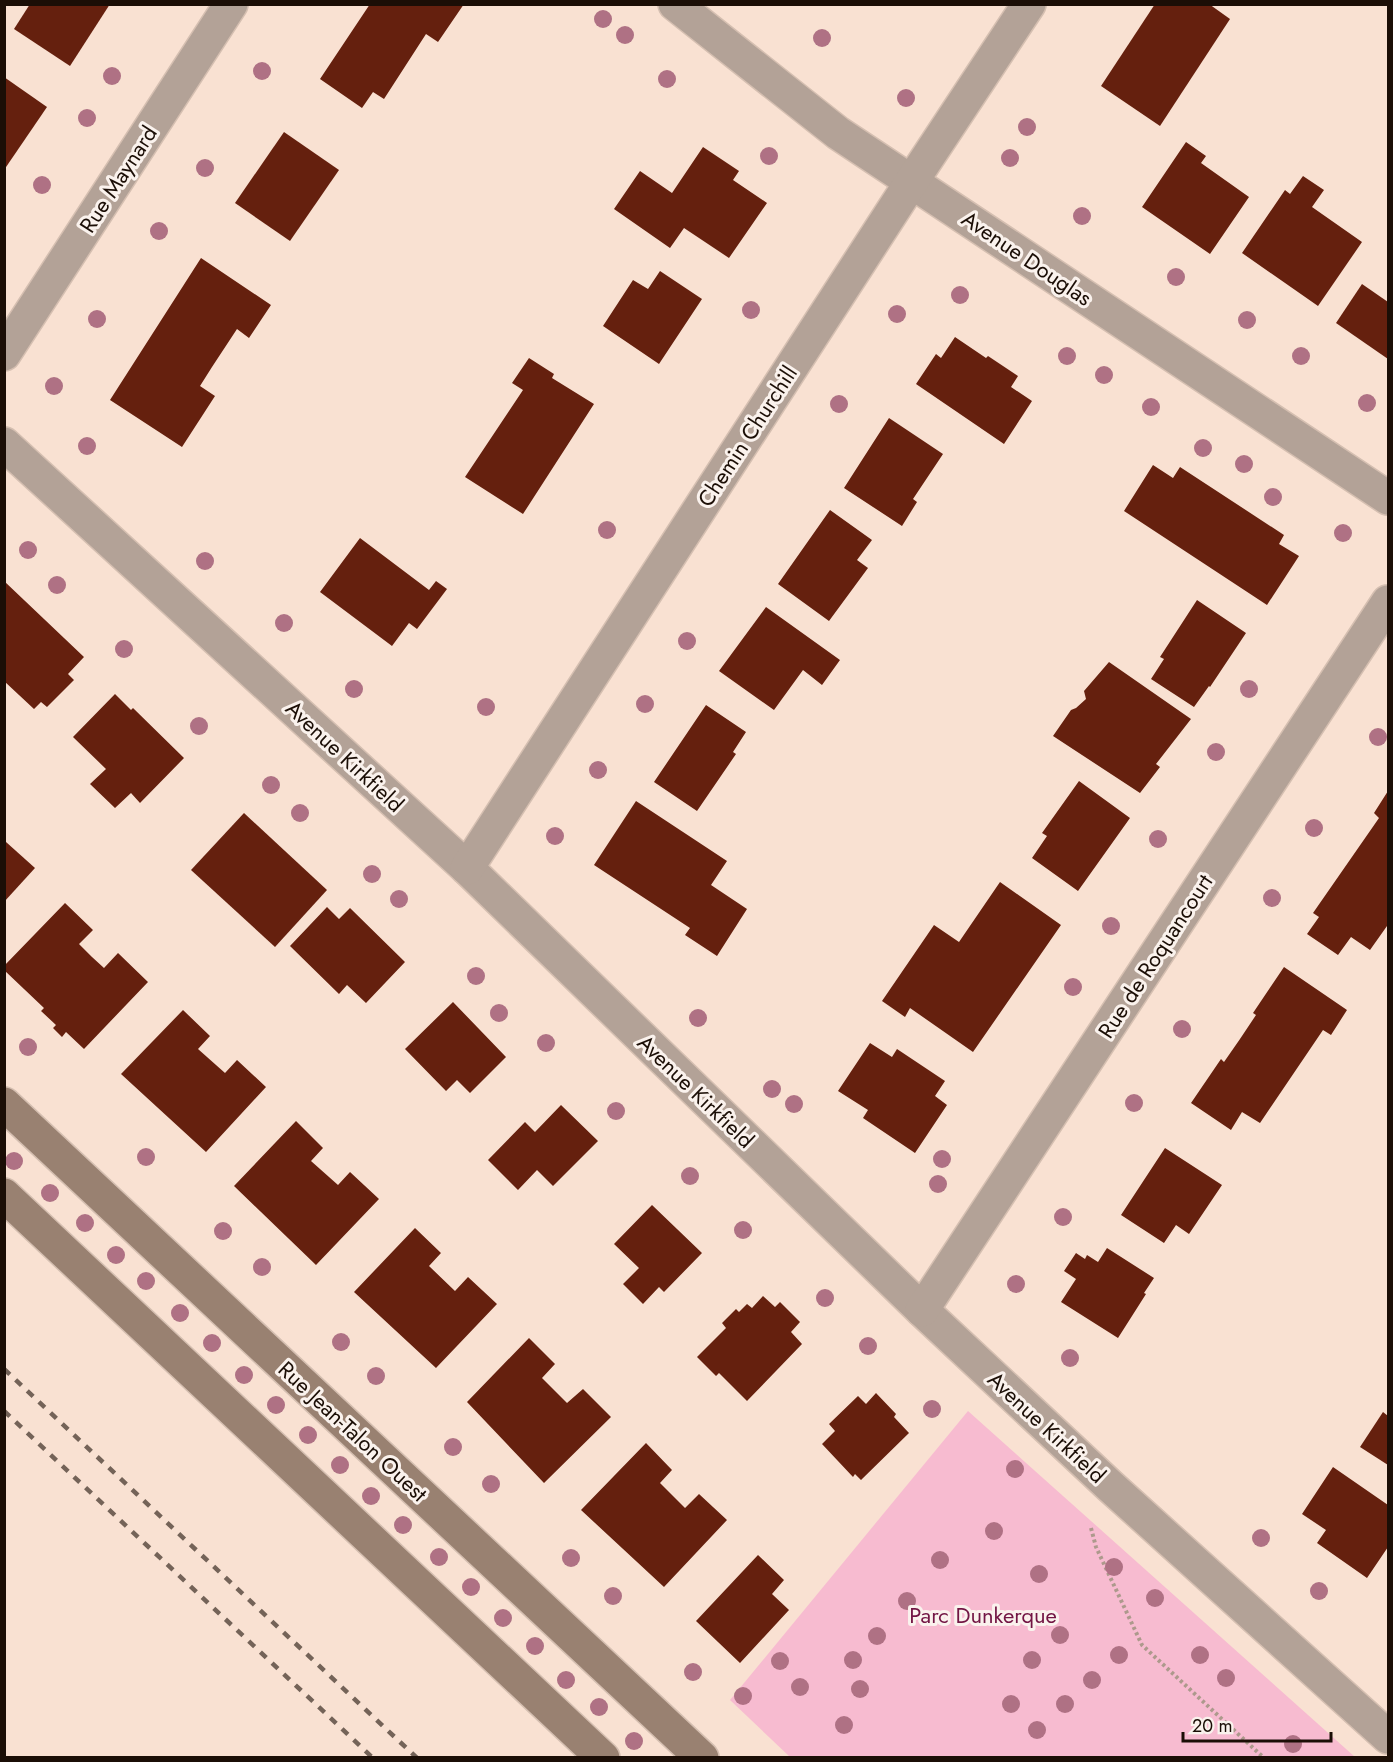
<svg xmlns="http://www.w3.org/2000/svg" width="1393" height="1762" font-family="Jost,sans-serif">
<rect width="100%" height="100%" fill="#f9e1d2"/>
<path fill="#f7bbd0" d="M968,1411L1355,1757H790L730,1700Z"/>
<g fill="#65200e">
<path d="M30,4H110L70,66L14,29Z"/>
<path d="M370,4H464L438,42L426,34L384,99L373,92L362,108L320,79Z"/>
<path d="M1155,4H1209L1230,19L1160,126L1101,86Z"/>
<path d="M4,77L47,107L4,170Z"/>
<path d="M284,132L339,170L290,241L235,203Z"/>
<path d="M1186,142L1206,156L1201,163L1249,197L1210,254L1142,207Z"/>
<path d="M703,147L739,171L733,180L767,203L729,258L684,228L670,248L614,209L640,171L672,193Z"/>
<path d="M1303,176L1324,190L1312,207L1362,242L1318,306L1242,253L1285,190L1290,194Z"/>
<path d="M201,258L271,305L249,338L237,329L212,367L200,386L215,396L182,447L110,400Z"/>
<path d="M660,271L702,299L659,364L603,326L633,280L648,289Z"/>
<path d="M1362,284L1388,302V359L1336,323Z"/>
<path d="M955,337L986,358L988,356L1018,376L1011,387L1032,401L1004,444L916,384L936,354L941,358Z"/>
<path d="M529,358L554,374L552,378L594,404L523,514L465,477L523,390L512,383Z"/>
<path d="M889,418L943,454L913,499L917,502L902,526L844,488Z"/>
<path d="M1153,465L1173,478L1180,467L1284,535L1279,544L1299,556L1267,605L1124,511Z"/>
<path d="M830,510L872,540L857,560L868,568L829,621L778,584Z"/>
<path d="M360,538L429,590L436,581L447,589L417,629L409,623L392,646L320,592Z"/>
<path d="M4,581L84,657L68,674L74,680L47,707L41,702L34,709L4,681Z"/>
<path d="M1197,600L1246,633L1210,687L1209,686L1194,707L1151,679L1164,659L1160,657Z"/>
<path d="M766,607L840,660L822,685L803,670L774,710L719,671Z"/>
<path d="M1109,662L1191,719L1156,764L1160,767L1140,793L1053,736L1071,710L1076,708L1086,699L1084,691Z"/>
<path d="M115,694L131,710L133,708L184,758L140,803L131,793L115,808L90,784L106,769L73,737Z"/>
<path d="M706,705L746,732L733,752L736,754L697,811L654,782Z"/>
<path d="M1079,781L1130,818L1078,891L1032,858L1047,836L1042,833Z"/>
<path d="M1388,791V927L1387,926L1370,950L1351,937L1338,955L1307,934L1319,917L1313,913L1379,818L1374,813Z"/>
<path d="M636,801L727,861L711,885L747,909L717,956L685,935L690,928L594,865Z"/>
<path d="M244,813L327,890L275,947L191,870Z"/>
<path d="M6,842L35,868L4,902V844Z"/>
<path d="M1000,882L1061,925L973,1052L910,1008L905,1017L882,1001L934,925L959,942Z"/>
<path d="M65,903L93,930L79,944L92,957L104,968L118,953L148,982L84,1049L66,1032L62,1037L53,1028L56,1025L41,1011L44,1008L4,970V966Z"/>
<path d="M327,907L339,919L350,908L405,962L366,1003L347,985L339,994L290,946Z"/>
<path d="M1284,967L1347,1010L1331,1035L1323,1030L1260,1123L1242,1112L1231,1130L1191,1103L1221,1059L1224,1062L1240,1039L1256,1015L1253,1013Z"/>
<path d="M453,1002L506,1057L470,1093L457,1080L446,1091L405,1049Z"/>
<path d="M183,1010L210,1036L198,1049L225,1073L237,1060L266,1087L206,1152L121,1074Z"/>
<path d="M870,1043L892,1057L897,1049L945,1081L935,1096L947,1105L915,1153L863,1118L868,1110L838,1091Z"/>
<path d="M561,1105L598,1141L553,1186L537,1170L518,1190L488,1160L525,1122L535,1132Z"/>
<path d="M296,1121L323,1148L311,1161L338,1185L350,1172L379,1199L316,1265L234,1186Z"/>
<path d="M1165,1148L1222,1185L1189,1234L1176,1225L1164,1243L1121,1215Z"/>
<path d="M652,1205L702,1253L664,1292L659,1287L643,1304L623,1284L639,1268L614,1244Z"/>
<path d="M415,1228L441,1253L429,1266L455,1291L468,1277L497,1304L436,1368L354,1292Z"/>
<path d="M1107,1248L1154,1278L1144,1293L1146,1294L1118,1338L1061,1302L1076,1279L1064,1271L1076,1253L1085,1259L1087,1255L1098,1262Z"/>
<path d="M763,1296L775,1307L780,1302L800,1322L791,1332L802,1344L747,1401L719,1373L716,1376L697,1357L726,1328L722,1323L736,1309L739,1312L747,1304L752,1308Z"/>
<path d="M529,1338L555,1364L542,1378L567,1403L583,1389L611,1417L544,1483L467,1402Z"/>
<path d="M876,1393L896,1414L894,1417L909,1433L861,1480L855,1474L853,1477L822,1444L835,1431L829,1424L858,1396L866,1404Z"/>
<path d="M1383,1412L1388,1416V1465L1360,1447Z"/>
<path d="M646,1443L672,1470L660,1483L685,1508L699,1494L727,1520L664,1587L581,1510Z"/>
<path d="M1333,1467L1388,1505V1547L1367,1578L1317,1543L1326,1530L1302,1514Z"/>
<path d="M758,1555L784,1580L772,1594L789,1610L740,1663L696,1621Z"/>
</g>
<g fill="none" stroke-linecap="round" stroke-linejoin="round">
<defs>
<g id="minor">
<path d="M675,4L838,133L1388,498"/>
<path d="M4,354L231,4"/>
<path d="M4,444L467,868L922,1310L1110,1486L1388,1737"/>
<path d="M467,868L912,181L1029,4"/>
<path d="M922,1310L1388,602"/>
</g>
<g id="secondary">
<path d="M4,1104L702,1758"/>
<path d="M4,1195L603,1758"/>
</g>
</defs>
<use href="#minor" stroke="#d5bfb1" stroke-width="36"/>
<use href="#secondary" stroke="#d5bfb1" stroke-width="36"/>
<path stroke="#ad998c" stroke-width="4" stroke-dasharray="3 3" stroke-linecap="butt" d="M1091,1528L1096,1547L1142,1645L1264,1758"/>
<use href="#minor" stroke="#b3a297" stroke-width="33"/>
<use href="#secondary" stroke="#998171" stroke-width="33"/>
<g stroke="#746358" stroke-width="4.5" stroke-dasharray="8 8" stroke-linecap="butt">
<path d="M4,1369L417,1758"/>
<path d="M4,1411L373,1758"/>
</g>
</g>
<g fill="#af7184">
<circle cx="603" cy="19" r="9"/>
<circle cx="625" cy="35" r="9"/>
<circle cx="822" cy="38" r="9"/>
<circle cx="262" cy="71" r="9"/>
<circle cx="112" cy="76" r="9"/>
<circle cx="667" cy="79" r="9"/>
<circle cx="906" cy="98" r="9"/>
<circle cx="87" cy="118" r="9"/>
<circle cx="1027" cy="127" r="9"/>
<circle cx="769" cy="156" r="9"/>
<circle cx="1010" cy="158" r="9"/>
<circle cx="205" cy="168" r="9"/>
<circle cx="42" cy="185" r="9"/>
<circle cx="1082" cy="216" r="9"/>
<circle cx="159" cy="231" r="9"/>
<circle cx="1176" cy="277" r="9"/>
<circle cx="960" cy="295" r="9"/>
<circle cx="751" cy="310" r="9"/>
<circle cx="897" cy="314" r="9"/>
<circle cx="97" cy="319" r="9"/>
<circle cx="1247" cy="320" r="9"/>
<circle cx="1067" cy="356" r="9"/>
<circle cx="1301" cy="356" r="9"/>
<circle cx="1104" cy="375" r="9"/>
<circle cx="54" cy="386" r="9"/>
<circle cx="1367" cy="403" r="9"/>
<circle cx="839" cy="404" r="9"/>
<circle cx="1151" cy="407" r="9"/>
<circle cx="87" cy="446" r="9"/>
<circle cx="1203" cy="448" r="9"/>
<circle cx="1244" cy="464" r="9"/>
<circle cx="1273" cy="497" r="9"/>
<circle cx="607" cy="530" r="9"/>
<circle cx="1343" cy="533" r="9"/>
<circle cx="28" cy="550" r="9"/>
<circle cx="205" cy="561" r="9"/>
<circle cx="57" cy="585" r="9"/>
<circle cx="284" cy="623" r="9"/>
<circle cx="687" cy="641" r="9"/>
<circle cx="124" cy="649" r="9"/>
<circle cx="354" cy="689" r="9"/>
<circle cx="1249" cy="689" r="9"/>
<circle cx="645" cy="704" r="9"/>
<circle cx="486" cy="707" r="9"/>
<circle cx="199" cy="726" r="9"/>
<circle cx="1378" cy="737" r="9"/>
<circle cx="1216" cy="752" r="9"/>
<circle cx="598" cy="770" r="9"/>
<circle cx="271" cy="785" r="9"/>
<circle cx="300" cy="813" r="9"/>
<circle cx="1314" cy="828" r="9"/>
<circle cx="555" cy="836" r="9"/>
<circle cx="1158" cy="839" r="9"/>
<circle cx="372" cy="874" r="9"/>
<circle cx="1272" cy="898" r="9"/>
<circle cx="399" cy="899" r="9"/>
<circle cx="1111" cy="926" r="9"/>
<circle cx="476" cy="976" r="9"/>
<circle cx="1073" cy="987" r="9"/>
<circle cx="499" cy="1013" r="9"/>
<circle cx="698" cy="1018" r="9"/>
<circle cx="1182" cy="1029" r="9"/>
<circle cx="546" cy="1043" r="9"/>
<circle cx="28" cy="1047" r="9"/>
<circle cx="772" cy="1089" r="9"/>
<circle cx="1134" cy="1103" r="9"/>
<circle cx="794" cy="1104" r="9"/>
<circle cx="616" cy="1111" r="9"/>
<circle cx="146" cy="1157" r="9"/>
<circle cx="942" cy="1159" r="9"/>
<circle cx="14" cy="1161" r="9"/>
<circle cx="690" cy="1176" r="9"/>
<circle cx="938" cy="1184" r="9"/>
<circle cx="50" cy="1193" r="9"/>
<circle cx="1063" cy="1217" r="9"/>
<circle cx="85" cy="1223" r="9"/>
<circle cx="743" cy="1230" r="9"/>
<circle cx="223" cy="1231" r="9"/>
<circle cx="116" cy="1255" r="9"/>
<circle cx="262" cy="1267" r="9"/>
<circle cx="146" cy="1281" r="9"/>
<circle cx="1016" cy="1284" r="9"/>
<circle cx="825" cy="1298" r="9"/>
<circle cx="180" cy="1313" r="9"/>
<circle cx="341" cy="1342" r="9"/>
<circle cx="212" cy="1343" r="9"/>
<circle cx="868" cy="1346" r="9"/>
<circle cx="1070" cy="1358" r="9"/>
<circle cx="244" cy="1375" r="9"/>
<circle cx="376" cy="1376" r="9"/>
<circle cx="276" cy="1405" r="9"/>
<circle cx="932" cy="1409" r="9"/>
<circle cx="308" cy="1435" r="9"/>
<circle cx="453" cy="1447" r="9"/>
<circle cx="340" cy="1465" r="9"/>
<circle cx="1015" cy="1469" r="9"/>
<circle cx="491" cy="1484" r="9"/>
<circle cx="371" cy="1496" r="9"/>
<circle cx="403" cy="1525" r="9"/>
<circle cx="994" cy="1531" r="9"/>
<circle cx="1261" cy="1538" r="9"/>
<circle cx="439" cy="1557" r="9"/>
<circle cx="571" cy="1558" r="9"/>
<circle cx="940" cy="1560" r="9"/>
<circle cx="1114" cy="1567" r="9"/>
<circle cx="1039" cy="1574" r="9"/>
<circle cx="471" cy="1587" r="9"/>
<circle cx="1319" cy="1591" r="9"/>
<circle cx="613" cy="1596" r="9"/>
<circle cx="1155" cy="1598" r="9"/>
<circle cx="907" cy="1601" r="9"/>
<circle cx="503" cy="1618" r="9"/>
<circle cx="1060" cy="1635" r="9"/>
<circle cx="877" cy="1636" r="9"/>
<circle cx="535" cy="1646" r="9"/>
<circle cx="1119" cy="1655" r="9"/>
<circle cx="1200" cy="1655" r="9"/>
<circle cx="853" cy="1660" r="9"/>
<circle cx="1032" cy="1660" r="9"/>
<circle cx="780" cy="1661" r="9"/>
<circle cx="693" cy="1672" r="9"/>
<circle cx="1226" cy="1678" r="9"/>
<circle cx="566" cy="1680" r="9"/>
<circle cx="1092" cy="1680" r="9"/>
<circle cx="800" cy="1687" r="9"/>
<circle cx="860" cy="1689" r="9"/>
<circle cx="743" cy="1696" r="9"/>
<circle cx="1011" cy="1704" r="9"/>
<circle cx="1065" cy="1704" r="9"/>
<circle cx="599" cy="1707" r="9"/>
<circle cx="844" cy="1725" r="9"/>
<circle cx="1037" cy="1730" r="9"/>
<circle cx="634" cy="1741" r="9"/>
<circle cx="1293" cy="1744" r="9"/>
</g>
<g text-anchor="middle" dominant-baseline="central" stroke-width="6" stroke-linejoin="round" paint-order="stroke">
<g font-size="22" fill="#1b0e06" stroke="#faf2ed">
<text transform="translate(118 179) rotate(-57)">Rue Maynard</text>
<text transform="translate(1027 258) rotate(34)">Avenue Douglas</text>
<text transform="translate(747 436) rotate(-57)">Chemin Churchill</text>
<text transform="translate(345 756) rotate(43)">Avenue Kirkfield</text>
<text transform="translate(1155 956) rotate(-57)">Rue de Roquancourt</text>
<text transform="translate(696 1091) rotate(44)">Avenue Kirkfield</text>
<text transform="translate(1047 1427) rotate(43)">Avenue Kirkfield</text>
<text transform="translate(353 1431) rotate(43)">Rue Jean-Talon Ouest</text>
</g>
<g font-size="22" fill="#721544" stroke="#faf2ed">
<text x="983" y="1615">Parc Dunkerque</text>
</g>
</g>
<rect width="1393" height="1762" fill="none" stroke="#1b0e06" stroke-width="12"/>
<path d="M1183 1732v9h148v-9" fill="none" stroke="#1b0e06" stroke-width="3"/>
<text x="1192" y="1732" font-size="18" fill="#1b0e06" stroke="#faf2ed" stroke-width="4.5" paint-order="stroke">20 m</text>
</svg>
